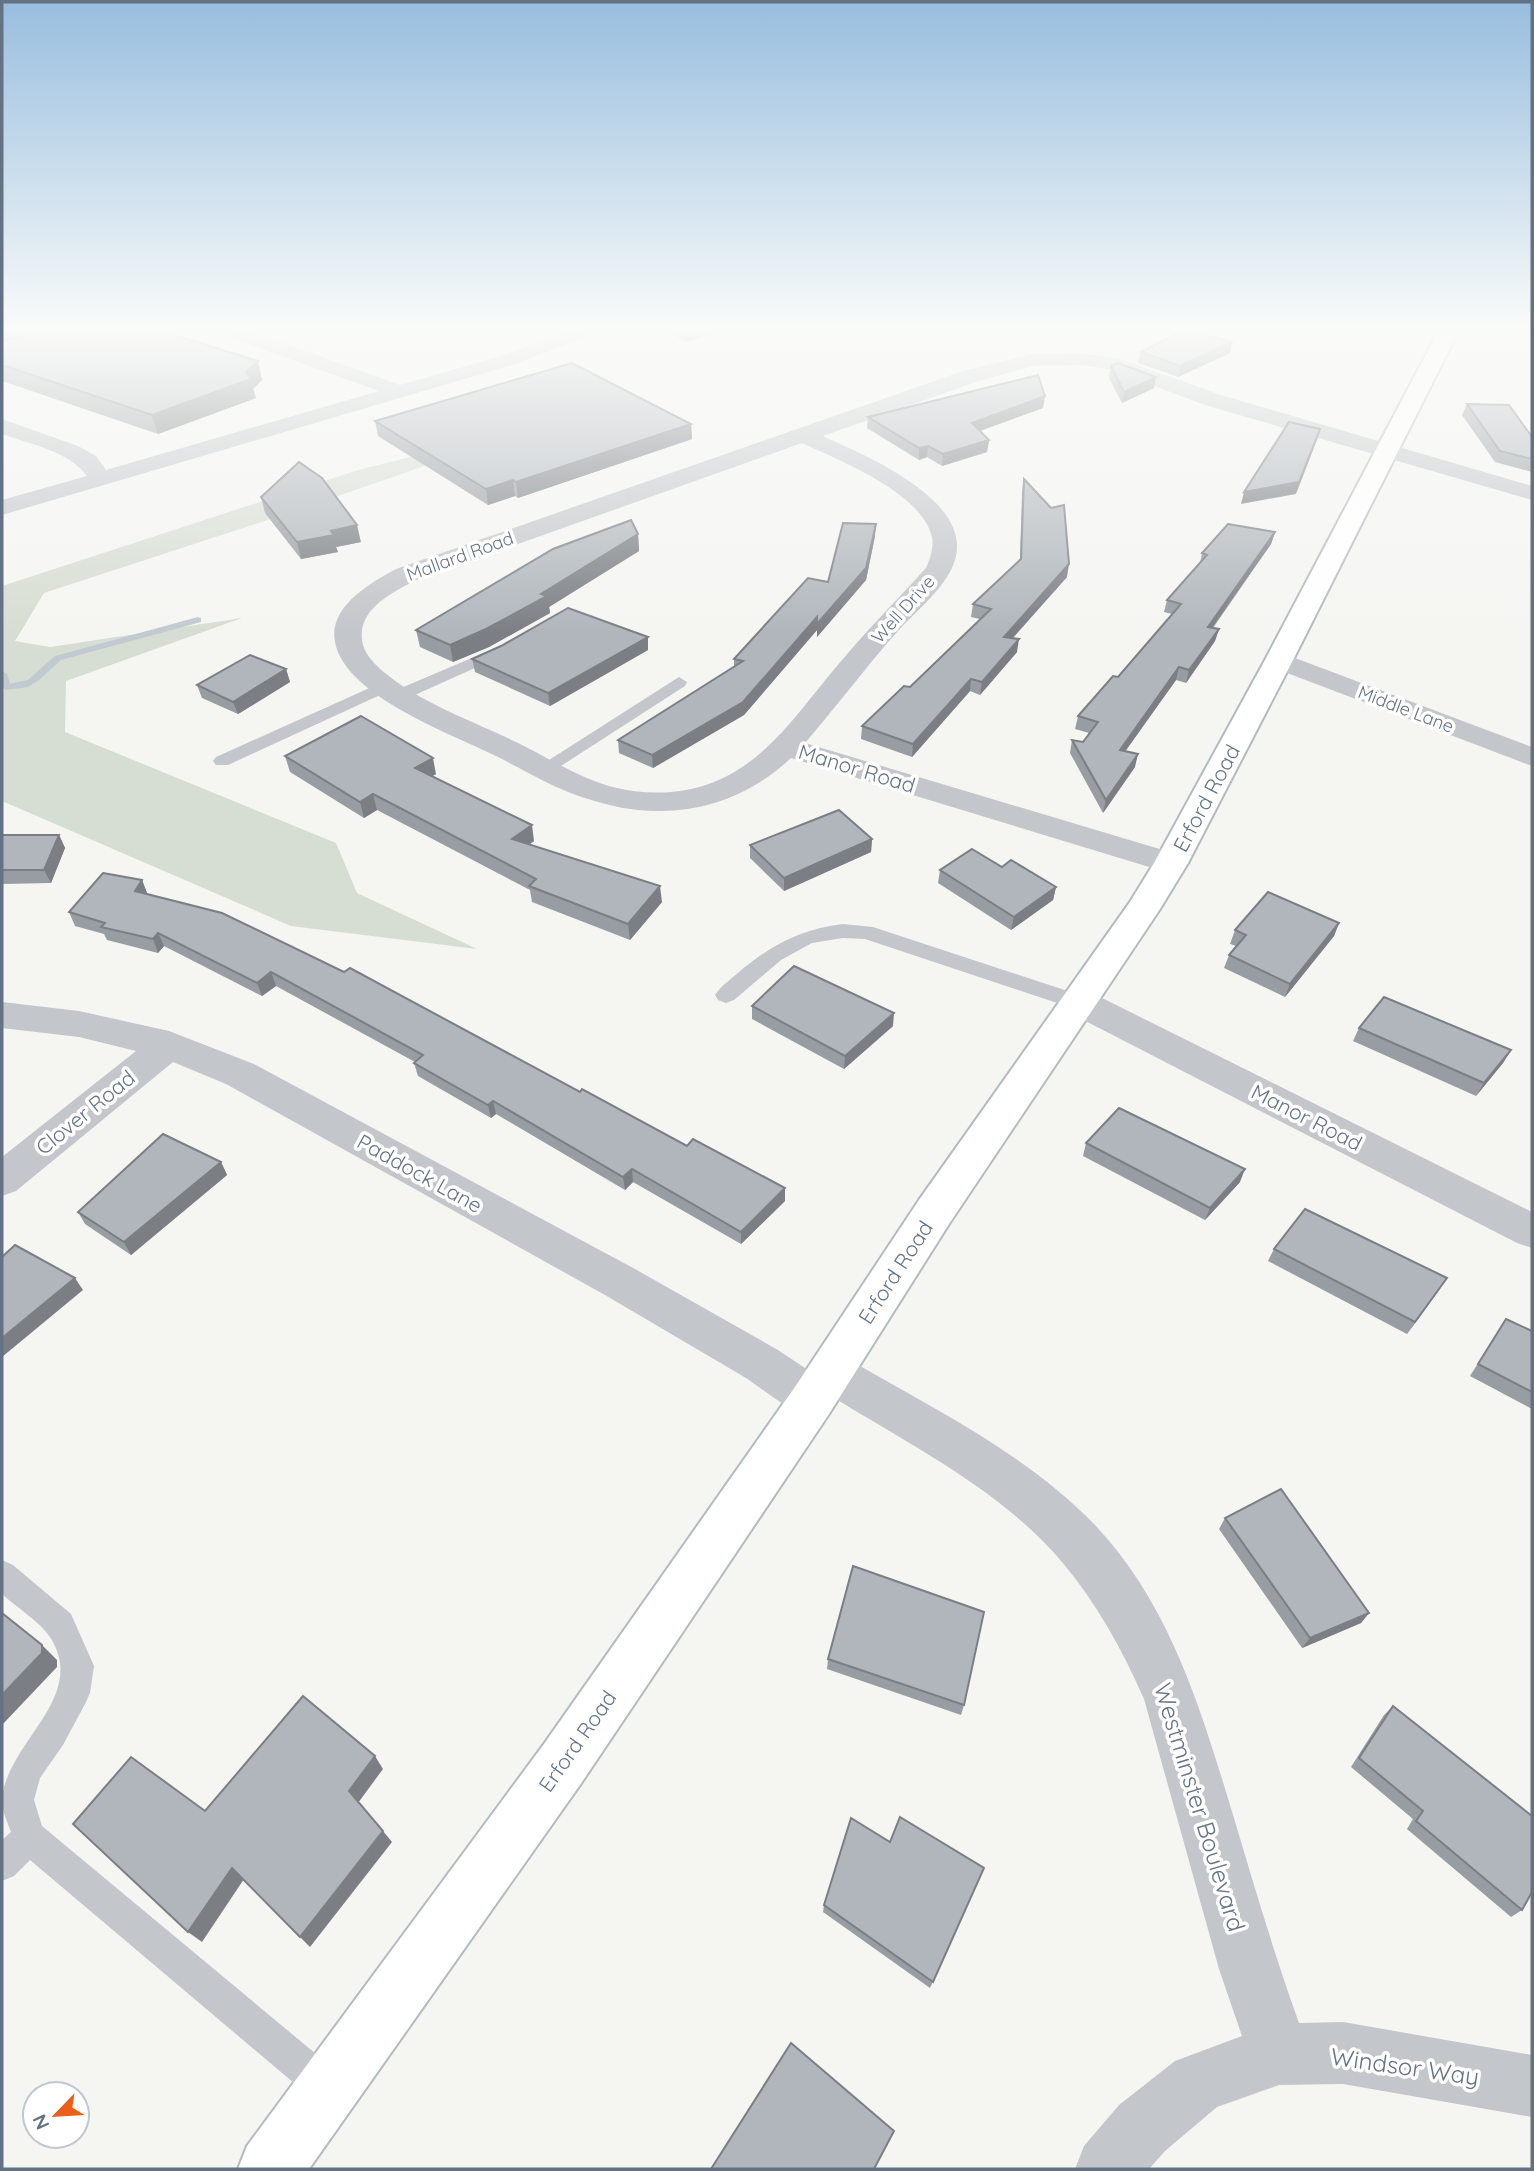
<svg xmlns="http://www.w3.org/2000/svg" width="1534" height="2171" font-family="Quicksand,sans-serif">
<rect width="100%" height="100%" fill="#f5f6f2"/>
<path fill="#d6ddd2" d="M551,422L298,510L44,593L15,641L50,647L242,618L66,681L65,732L336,843L357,893L477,949L291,926L2,801V586L358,470Z"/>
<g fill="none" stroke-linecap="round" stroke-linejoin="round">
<path fill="#c1cad0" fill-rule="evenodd" d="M198,617L201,618V622L61,660L39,680L28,687L6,690L2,687V671L7,674L10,684L28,680L55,656Z"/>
<defs>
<path id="secondary" d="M1439,330H1459L1293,660L1188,863L1160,909L949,1224L829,1414L582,1782L309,2169H238L247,2146L544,1744L797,1384L919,1200L1130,902L1154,863L1265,660Z"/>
</defs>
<use href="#secondary" stroke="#b5babf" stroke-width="4"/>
<g fill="#c3c6ca" fill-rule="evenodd">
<path d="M500,646L506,648L508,651L506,654L406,699L400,700L391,695L394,691Z"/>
<path d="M679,677L687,682L685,686L550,773H538L535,769Z"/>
<path d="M385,681L393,686L391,690L228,765H216L213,761L216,757Z"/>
<path d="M843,924L873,927L1089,998L1092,1003L1089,1008L1081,1011L865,939L843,938L812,943L781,960L734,1000L726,1003L718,1000L715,995C721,986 731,979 739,972C771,945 801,929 843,924Z"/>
<path d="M2,1560L13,1565L71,1614L94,1666L90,1693L85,1704L63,1745L40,1778L34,1800L42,1826L340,2074L346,2087L340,2100L327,2106L314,2100L30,1860L14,1876L2,1881V1840L11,1832C7,1821 0,1807 2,1796C11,1739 88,1696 50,1637C39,1621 16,1607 2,1594Z"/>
</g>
<g fill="#c3c6ca" fill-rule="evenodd">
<path d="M221,330H248L400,385L498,357L569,330H598L595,334L512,365L2,515V500L87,476C69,451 29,444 2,434V419L78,446L96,456L106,470L379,391L245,343L224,334Z"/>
<path d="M1080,353L1120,359L1221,395L1532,486V500L1205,405L1109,369L1080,365L1032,366L979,381L823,436C868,457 987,505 950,572C938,594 914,613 897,632C865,668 837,706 805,743L1183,856L1188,863L1183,870L1171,874L1159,870L791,758C754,793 707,812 656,811C633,811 610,806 588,799C555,789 526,771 496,756C452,734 345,696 335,642C328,607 370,583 396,569L963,371L1032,354ZM802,443C840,461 921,492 932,537C934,547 930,559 926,568C896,601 865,632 837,666C802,707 771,756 721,779C689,794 651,796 617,788C582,780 549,758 516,742C475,722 431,707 394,680C381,670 364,657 362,640C358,609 392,593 414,581Z"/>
<path d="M1279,652L1532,747V766L1269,666L1265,660L1269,654Z"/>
<path d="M1081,990L1094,994L1532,1212V1248L1517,1243L1068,1012L1063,1003L1068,994Z"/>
<path d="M2,1002L79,1011L169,1031L254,1064L635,1269L778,1350L808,1370L814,1358L830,1352L846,1358C932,1408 1026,1453 1096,1526C1169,1604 1200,1706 1230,1805C1252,1878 1273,1951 1299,2023L1343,2022L1532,2055V2117L1343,2084L1279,2085L1217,2107L1165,2151L1149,2169H1075L1084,2146L1119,2105L1175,2061L1242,2036L1219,1969L1144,1699C1123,1651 1096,1602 1062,1562C1002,1491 914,1447 836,1399L829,1414L813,1420L797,1414L746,1378L605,1295L226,1084L173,1062L16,1191L2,1196V1157L136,1051L79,1037L2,1028Z"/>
</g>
<use href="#secondary" fill="#fff" fill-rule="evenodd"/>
</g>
<g fill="#979da2">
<path d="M2,330L262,380L253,389L256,398L158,434L2,381Z"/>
<path d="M664,330H727L686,342Z"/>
<path d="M1232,342L1230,353L1178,377L1138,363L1141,352Z"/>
<path d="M1111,366L1156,377L1154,388L1122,403L1109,378Z"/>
<path d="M1045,396L1043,408L980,431L989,440L987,452L942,466L927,457L919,460L867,428L868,417Z"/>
<path d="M1467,404L1532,437V472L1495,462L1462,415Z"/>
<path d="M375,421L691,424L692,439L518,498L515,496L488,505L378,436Z"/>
<path d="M1024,479L1067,577L1012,638L1017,652L980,695L970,691L912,757L861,739L862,726L910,687L980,619L971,617L973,604L1020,560L1022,491Z"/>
<path d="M261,497L361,542L336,547L338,552L301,559L265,513Z"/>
<path d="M1275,532L1271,544L1213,628L1219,629L1215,641L1186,683L1176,680L1125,751L1135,767L1103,813L1070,753L1072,740L1083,742L1089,733L1075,729L1078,716L1118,677L1172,614L1164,612L1167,600L1200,563L1202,553Z"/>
<path d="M638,534L639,551L549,607L550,613L489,647L453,662L420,647L416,630Z"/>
<path d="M875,536L866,580L817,637V630L744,715L653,768L619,753L618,740L734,667V659L828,582Z"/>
<path d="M648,650L550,706L475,672L472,659Z"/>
<path d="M286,669L290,682L238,714L202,698L197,685Z"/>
<path d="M285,756L436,774L432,776L534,841L529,845L662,902L630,940L532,902L530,890L377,810L364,818L290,772Z"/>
<path d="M2,835H59L65,848L51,883L2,884Z"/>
<path d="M872,839L871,852L784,891L750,858V845Z"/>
<path d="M1002,867L1056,887L1053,900L1011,930L938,883L940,870Z"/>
<path d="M142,880L147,893V894L580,1092L687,1146L785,1188V1201L741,1244L633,1182L625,1190L496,1114L491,1118L418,1076L414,1063L415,1062L276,986L262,996L164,946L158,953L107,940L104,934L75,926L69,912Z"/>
<path d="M1339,923L1334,936L1285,997L1224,968L1229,955L1236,946L1230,944L1235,930Z"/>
<path d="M752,1006L893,1026L844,1069L752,1019Z"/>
<path d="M1359,1028L1511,1050L1503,1063L1476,1096L1353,1041Z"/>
<path d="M1086,1143L1240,1182L1205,1220L1083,1156Z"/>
<path d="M221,1162L227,1175L131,1255L85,1224L78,1212Z"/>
<path d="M1274,1249L1439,1290L1407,1334L1268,1261Z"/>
<path d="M1506,1319L1532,1331V1409L1470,1376Z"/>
<path d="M1225,1518L1369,1613L1361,1623L1302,1648L1219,1529Z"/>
<path d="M828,1659L964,1705L961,1715L827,1669Z"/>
<path d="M1393,1706L1522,1910L1511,1917L1407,1829L1413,1819L1351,1767L1384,1715Z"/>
<path d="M890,1842L984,1868L930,1988L823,1912L824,1905Z"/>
</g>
<g fill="#7b7f84">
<path d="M2,330H63L2,345Z"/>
<path d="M702,330H727L686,342V335Z"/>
<path d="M1232,342L1230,353L1178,377L1180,366Z"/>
<path d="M258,361L262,380L253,389L256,398L158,434L152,415L246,372Z"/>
<path d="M1156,377L1154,388L1122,403L1124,392Z"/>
<path d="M1045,396L1043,408L971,434L972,423Z"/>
<path d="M691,424L692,439L518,498L516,482Z"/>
<path d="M1320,429L1317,440L1296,494L1241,504L1244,492Z"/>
<path d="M989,440L987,452L942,466L943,454Z"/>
<path d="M928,446L927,457L919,460V448Z"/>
<path d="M513,480L515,496L488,505L486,489Z"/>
<path d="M876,524L875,536L866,580L817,637V630L744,715L653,768L652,755L743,702Z"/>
<path d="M357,525L361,542L336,547L338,552L301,559L297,542L331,531Z"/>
<path d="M1275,532L1271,544L1204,639L1208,627Z"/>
<path d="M638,534L639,551L549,607L550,613L489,647L453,662L450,645L541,594Z"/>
<path d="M1069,564L1067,577L1003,649L1004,637Z"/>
<path d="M1219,629L1215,641L1186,683L1189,670Z"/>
<path d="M648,637V650L550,706L548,693Z"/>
<path d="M1019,639L1017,652L980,695L982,682Z"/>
<path d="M1179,667L1176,680L1117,763L1120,750Z"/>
<path d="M286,669L290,682L238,714L233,702Z"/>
<path d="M971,679L970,691L912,757L913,744Z"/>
<path d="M1138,754L1135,767L1103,813L1106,800Z"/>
<path d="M433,758L436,774L419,784L415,768Z"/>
<path d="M373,794L377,810L364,818L360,802Z"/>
<path d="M532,825L534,841L514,855L512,839Z"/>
<path d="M59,835L65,848L51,883L44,870Z"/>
<path d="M872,839L871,852L784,891V878Z"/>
<path d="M142,880L147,893L140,905L135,891Z"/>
<path d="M660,886L662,902L630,940L628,924Z"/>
<path d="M1056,887L1053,900L1011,930L1014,917Z"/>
<path d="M1339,923L1334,936L1285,997L1290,984Z"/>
<path d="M158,933L164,946L158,953L153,939Z"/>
<path d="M271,972L276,986L262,996L257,983Z"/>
<path d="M894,1013L893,1026L844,1069L845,1056Z"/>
<path d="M1511,1050L1503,1063L1476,1096L1484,1083Z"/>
<path d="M493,1101L496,1114L491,1118L488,1105Z"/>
<path d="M221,1162L227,1175L131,1255L124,1242Z"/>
<path d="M632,1169L633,1182L625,1190L623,1177Z"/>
<path d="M1245,1169L1240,1182L1205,1220L1210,1208Z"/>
<path d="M785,1188V1201L741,1244V1232Z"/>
<path d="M75,1278L83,1290L2,1357V1338Z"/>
<path d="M1447,1278L1439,1290L1407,1334L1415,1322Z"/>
<path d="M1369,1613L1361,1623L1302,1648L1310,1638Z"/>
<path d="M42,1645L57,1660V1667L2,1725V1695Z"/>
<path d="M375,1756L383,1769L358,1803L349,1791Z"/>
<path d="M383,1831L392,1842L310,1947L300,1937Z"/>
<path d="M232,1868L244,1879L202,1942L188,1932Z"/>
</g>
<g fill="#b0b6bc" stroke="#7b7f84" stroke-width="2">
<path d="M51,330H158L258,361L246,372L251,379L152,415L2,365V342Z"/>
<path d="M677,330H702L686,335Z"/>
<path d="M1184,330H1188L1232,342L1180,366L1141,352Z"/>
<path d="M572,363L691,424L516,482L513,480L486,489L375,421Z"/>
<path d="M1118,363L1156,377L1124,392L1111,366Z"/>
<path d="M1038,375L1045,396L972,423L989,440L943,454L928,446L919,448L868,417Z"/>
<path d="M1467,404L1509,405L1532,437V459L1500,451Z"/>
<path d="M1289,422L1320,429L1299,482L1244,492Z"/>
<path d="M299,462L322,478L357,525L331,531L334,535L297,542L261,497Z"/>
<path d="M1024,479L1051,508L1064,505L1069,564L1004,637L1019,639L982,682L971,679L913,744L862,726L904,686L910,687L991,609L973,604L1021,559Z"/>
<path d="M631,520L638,534L541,594L547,596L486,629L450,645L416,630L553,549Z"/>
<path d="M843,523L876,524L866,568L817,624V617L743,702L652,755L618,740L743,661L734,659L808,578L828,582Z"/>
<path d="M1228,524L1275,532L1208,627L1219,629L1189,670L1179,667L1120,750L1138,754L1106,800L1072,740L1083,742L1098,722L1078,716L1113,676L1118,677L1181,604L1167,600L1207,555L1202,553Z"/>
<path d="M568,608L648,637L548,693L472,659L501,646Z"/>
<path d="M250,655L286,669L233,702L197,685Z"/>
<path d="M361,716L433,758L415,768L532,825L512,839L660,886L628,924L529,886L536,879L373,794L360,802L285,756Z"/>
<path d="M839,810L872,839L784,878L750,845Z"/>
<path d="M2,835H59L44,870H2Z"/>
<path d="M972,849L1002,867L1011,860L1056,887L1014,917L940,870Z"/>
<path d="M103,873L142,880L135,891L222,913L344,972L350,968L580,1092L582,1089L687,1146L693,1139L785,1188L741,1232L632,1169L623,1177L493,1101L488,1105L414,1063L423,1055L271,972L257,983L158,933L153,939L101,927L105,923L69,912Z"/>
<path d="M1268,892L1339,923L1290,984L1229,955L1246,935L1235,930Z"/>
<path d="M794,966L894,1013L845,1056L752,1006Z"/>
<path d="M1384,997L1511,1050L1484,1083L1359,1028Z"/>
<path d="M1119,1108L1245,1169L1210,1208L1086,1143Z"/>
<path d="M163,1134L221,1162L124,1242L78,1212Z"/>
<path d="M1305,1209L1447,1278L1415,1322L1274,1249Z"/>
<path d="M15,1245L75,1278L2,1338V1257Z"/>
<path d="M1506,1319L1532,1331V1392L1478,1364Z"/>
<path d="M1281,1489L1369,1613L1310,1638L1225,1518Z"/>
<path d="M853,1566L984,1612L964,1705L828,1659Z"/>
<path d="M2,1613L42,1645V1653L2,1695Z"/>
<path d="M303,1696L375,1756L349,1791L383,1831L300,1937L232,1868L188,1932L73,1824L131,1757L205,1811Z"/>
<path d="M1393,1706L1532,1816V1892L1522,1910L1416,1821L1423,1811L1359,1758Z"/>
<path d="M900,1817L984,1868L933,1982L824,1905L851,1818L890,1842Z"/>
<path d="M791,2043L894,2131L874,2169H711Z"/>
</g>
<linearGradient id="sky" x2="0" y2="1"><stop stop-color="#98bdde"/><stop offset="0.52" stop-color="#fafbf9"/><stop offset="1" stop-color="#fafbf9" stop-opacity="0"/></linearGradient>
<rect width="1534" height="634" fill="url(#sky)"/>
<g text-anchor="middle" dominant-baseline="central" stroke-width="7" stroke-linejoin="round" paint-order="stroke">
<g font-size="18" fill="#637384" stroke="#fff">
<text transform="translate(460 556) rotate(-20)">Mallard Road</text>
<text transform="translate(903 609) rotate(-48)">Well Drive</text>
<text transform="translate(1406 709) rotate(21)">Middle Lane</text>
</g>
<g font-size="21" fill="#637384" stroke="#fff">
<text transform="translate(857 768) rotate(17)">Manor Road</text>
<text transform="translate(1206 798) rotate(-62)">Erford Road</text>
<text transform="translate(85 1112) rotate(-39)">Clover Road</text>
<text transform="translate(1307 1117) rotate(27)">Manor Road</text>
<text transform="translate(420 1173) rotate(29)">Paddock Lane</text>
<text transform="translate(895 1272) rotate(-57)">Erford Road</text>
<text transform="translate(577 1741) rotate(-55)">Erford Road</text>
</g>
<g font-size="24" fill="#637384" stroke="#fff">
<text transform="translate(1200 1807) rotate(73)">Westminster Boulevard</text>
<text transform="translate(1405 2066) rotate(8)">Windsor Way</text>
</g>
</g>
<rect width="1534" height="2171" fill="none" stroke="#637384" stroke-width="7"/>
<g transform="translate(56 2115) rotate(245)"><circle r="33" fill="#ffffff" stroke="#c1c7ce" stroke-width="2"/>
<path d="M0-5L12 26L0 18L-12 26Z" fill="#ec5e1c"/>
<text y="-10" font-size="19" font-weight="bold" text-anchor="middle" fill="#637384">N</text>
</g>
</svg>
